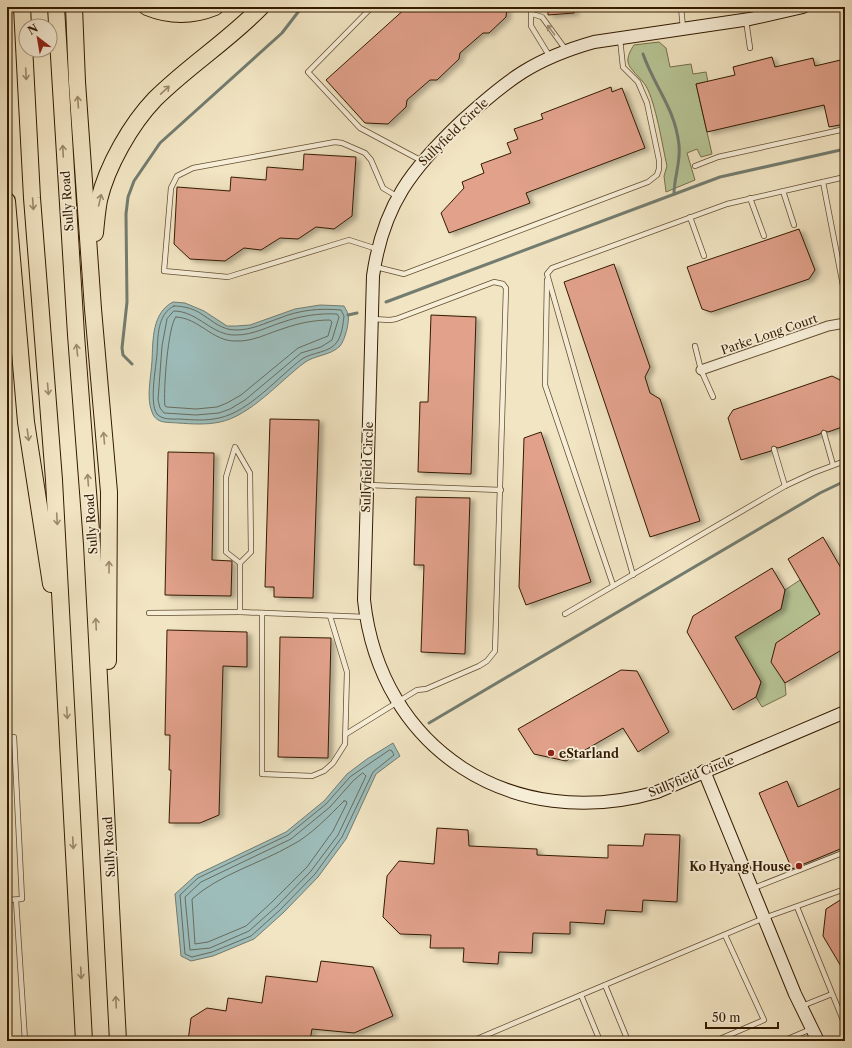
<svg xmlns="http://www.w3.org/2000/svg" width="852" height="1048" font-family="'Libre Caslon Text',serif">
<defs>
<filter id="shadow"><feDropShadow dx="4.5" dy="2.5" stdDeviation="2" flood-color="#0004"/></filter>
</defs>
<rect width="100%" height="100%" fill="#f2e5c3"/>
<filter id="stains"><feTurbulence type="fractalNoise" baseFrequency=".005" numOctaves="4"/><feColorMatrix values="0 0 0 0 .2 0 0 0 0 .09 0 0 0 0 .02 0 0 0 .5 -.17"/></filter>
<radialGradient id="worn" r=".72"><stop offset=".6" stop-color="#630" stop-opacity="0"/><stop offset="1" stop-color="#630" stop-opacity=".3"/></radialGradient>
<g fill="#b7c596" stroke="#75704b">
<path d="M659,42L666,48L670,67L691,64L693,74L706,72L708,82L696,84L712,154L701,157L697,149L687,153L695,180L666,192L664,176L667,166C662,144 656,104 646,86C642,79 628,68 628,62C627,57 631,49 634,45Z"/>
<path d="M800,580L820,614L772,660L785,683L786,695L762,707L756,697L761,682L735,637L781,609L785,590Z"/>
</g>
<g fill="#9dbdbb" stroke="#737c70">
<path d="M173,302L185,303L204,311L227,326H236L250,325L295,309L320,305L344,306C345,308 347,311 348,314C350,321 345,340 340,346C330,356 314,355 304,363C280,381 250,416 220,422C206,425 192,424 178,423C167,422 156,424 152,412C146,398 151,377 152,361C153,339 152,313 173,302Z"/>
<path d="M393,743L400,756L376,774L346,839L318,877L283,913L254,939L213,956L191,961L181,956L175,894L196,875L286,832L324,801L347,774L367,759Z"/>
</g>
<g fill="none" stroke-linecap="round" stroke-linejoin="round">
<g stroke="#686c5e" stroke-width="1">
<path d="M174,306C184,306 195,309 203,315C214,322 222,330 236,330C252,330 265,323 280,318C299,310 320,308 341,310L344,316C343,324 342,335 337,342C330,353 312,352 302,359C278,377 249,412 219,418C206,421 193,420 180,419C173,419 162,420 157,414C149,403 156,368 157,354C158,337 157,314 174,306Z"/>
<path d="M174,311C198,311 212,336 236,335C253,335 267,327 283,322C300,316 319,313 337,314L339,317L332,340L321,347L301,353L245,400L230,409L219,413L196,415L164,413L160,408L158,400L162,346L167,319Z"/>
<path d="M176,317C199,318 212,341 235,341C253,342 268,333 285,328C299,323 315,320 330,320L332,322L328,336L298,348L241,395L227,403L217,407L196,409L167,407L165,406C163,393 168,324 176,317Z"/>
<path d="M390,750L392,751L394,755L373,772L342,837L315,874L280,910L251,936L212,952L192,957L185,954L180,895L198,878L288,835L326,804L350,777Z"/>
<path d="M363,773L366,776L338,835L311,871L277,906L249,931L210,948L190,950L185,897L201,882L291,839L330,807L353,781Z"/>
<path d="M344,801H346L347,803L333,831L307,867L272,902L246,926L208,942L195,944L192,899C220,874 259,864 292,845C310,836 330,815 344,801Z"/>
</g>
<g stroke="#737c70" stroke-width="3">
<path d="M643,54C655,88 675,108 679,145C681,162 674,177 674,194"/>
<path d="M386,302L720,177L845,149"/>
<path d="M348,315L357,313"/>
<path d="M132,364L123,355L122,348L127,302L126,214L128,197L134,181L160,143L282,33L302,7"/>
<path d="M429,723L820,493L845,481"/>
</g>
</g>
<g fill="#e1a18b" stroke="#331b00" filter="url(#shadow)">
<path d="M407,7H507L506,17L489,33H483L460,53L459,59L437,80H430L407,100L406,107L388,124L365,123L326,80Z"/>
<path d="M548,7H574V13L548,15Z"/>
<path d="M772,57L775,67L813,58L815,66L845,59V124L829,127L824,105L707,132L696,84L735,75L733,67Z"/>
<path d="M611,87L612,92L622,88L645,148L526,193L530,203L449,233L441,213L464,188L462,182L484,173L481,164L511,153L507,143L518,139L514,129L543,119L541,114Z"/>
<path d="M304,154L356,157L352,216L334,229L316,227L298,239L280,238L261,250L244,248L225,261L190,259L174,244L177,187L230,191L231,177L266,180L267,167L303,170Z"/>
<path d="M799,229L815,270L809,279L711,312L702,309L687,267Z"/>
<path d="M614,264L650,367L645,377L650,393L660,399L700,521L650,537L564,282Z"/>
<path d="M431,315L476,317L471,474L418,472L420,402H428Z"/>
<path d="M832,376L840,380L845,395V426L828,432L823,430L820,434L778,448L773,446L771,451L741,460L728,418L733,410Z"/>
<path d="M270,419L319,420L313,598L274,597V587H265Z"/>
<path d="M541,432L591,582L526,605L519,587L524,438Z"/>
<path d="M168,452L214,453L212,560L232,561L231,596L165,595Z"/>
<path d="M416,497L470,498L465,654L421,652L424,565H414Z"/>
<path d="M823,537L845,575V648L785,683L771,662L776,643L820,614L788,559Z"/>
<path d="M772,568L785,590L781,609L735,637L761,682L756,697L733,710L687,632L693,616Z"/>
<path d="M167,630L247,632V667L223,666L219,815L200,823H169L171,770H169L170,735H165Z"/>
<path d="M280,637L331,638L328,758L278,757Z"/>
<path d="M621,670L637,671L669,732L638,752L623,728L566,761L534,754L518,729Z"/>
<path d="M787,781L798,807L845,786V847L792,869L759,793Z"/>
<path d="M437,828L468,830L469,846L537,849V855L608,858V845L643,846L645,834L680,835L677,902L643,900L642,912L606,910L604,924L570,922V934L533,933L532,953L499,952L498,964L463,962L464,948H430L431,935L400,934L383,917L387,876L399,861L434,864Z"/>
<path d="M845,897V973L823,936L826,909Z"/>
<path d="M321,961L373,967L393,1016L354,1033L312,1029L310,1041H188L191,1018L207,1008L226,1011L228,998L262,1003L266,976L317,982Z"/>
</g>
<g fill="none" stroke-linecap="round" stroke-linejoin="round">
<defs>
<g id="lane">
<path d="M372,7L308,72L360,128L422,161"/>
<path d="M531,7V26L550,57"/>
<path d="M681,7L683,28"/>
<path d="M532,14L542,17L566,50"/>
<path d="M746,20L750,48"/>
<path d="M695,166L718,157L845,129"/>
<path d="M845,177L823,182L845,296"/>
<path d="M783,191L794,225"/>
<path d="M750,198L764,236"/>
<path d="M690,217L704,256"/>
<path d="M377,249L349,240L228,277L164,271L171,188L177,176L193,168L335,142L342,143L365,153L371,160L383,188L398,197"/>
<path d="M376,267L404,274L648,182L657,175L659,169V160L647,103L638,82L623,67L620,39"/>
<path d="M547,280L545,385L613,585"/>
<path d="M695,346L701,370L713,397"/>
<path d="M824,433L833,465"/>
<path d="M774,449L785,486"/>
<path d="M368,485L501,490"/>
<path d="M240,563L226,552V477L235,447L250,473L251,552L240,563V612L366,617"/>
<path d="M633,575L547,274L552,268L727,204L823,182"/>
<path d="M149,613L240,612"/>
<path d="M262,613V774L312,776L324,771L333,763L345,744L347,672L330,616"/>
<path d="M565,614L785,486L813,473L845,461"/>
<path d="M346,734L417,690L426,689L479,666L487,661L495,651L506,288L503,284L494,282L396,319L390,320L372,319"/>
<path d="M7,738L14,737L22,899L7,900"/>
<path d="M754,888L845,852"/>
<path d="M16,900L25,1041"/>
<path d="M797,907L845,1025"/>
<path d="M605,985L628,1041"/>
<path d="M581,995L764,918L845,889"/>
<path d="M802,1006L832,994"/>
<path d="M472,1041L581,995L600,1041"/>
<path d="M715,1041L764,1020L725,935"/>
<path d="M783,1041L811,1029"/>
</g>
<path id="street" d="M701,370L828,326L845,323"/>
<g id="secondary">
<path d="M803,7L750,19L594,42C534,59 508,79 463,120C412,168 383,205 373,276L364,600C380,750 513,834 657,792L845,712"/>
<path d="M704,771L795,994L818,1041"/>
</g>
<g id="highway">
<path d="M22,7L32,198L54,480L84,1041"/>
<path d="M56,7L76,335L92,544L118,1041"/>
<path d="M74,7L77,82L93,309L109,492L108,661"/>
<path d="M147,7C169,16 193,16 215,7"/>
<path d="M7,201L26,422L51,584"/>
<path d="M95,233C96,222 97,211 99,200C107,166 131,124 155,99C188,66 228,41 261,7"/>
</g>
</defs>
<use href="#lane" stroke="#634e31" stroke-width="6"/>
<use href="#street" stroke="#634e31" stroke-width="11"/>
<use href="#secondary" stroke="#331b00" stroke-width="14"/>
<use href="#highway" stroke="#331b00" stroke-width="18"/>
<use href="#lane" stroke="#f7eed8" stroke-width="4.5"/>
<use href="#street" stroke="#f7eed8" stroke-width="9"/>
<use href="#secondary" stroke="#f7eed8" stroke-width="12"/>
<use href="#highway" stroke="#f2e5c3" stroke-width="16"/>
</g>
<defs><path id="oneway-shaft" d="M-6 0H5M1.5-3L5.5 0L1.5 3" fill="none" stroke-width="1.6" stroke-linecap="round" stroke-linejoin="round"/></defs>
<use stroke="#9f8f77" href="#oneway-shaft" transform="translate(551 30) rotate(-127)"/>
<g stroke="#9c8a6b">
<use href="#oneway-shaft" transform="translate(26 74) rotate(87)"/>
<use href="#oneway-shaft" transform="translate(165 90) rotate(-43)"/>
<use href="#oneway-shaft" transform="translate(78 102) rotate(-94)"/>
<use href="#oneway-shaft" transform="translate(63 151) rotate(-93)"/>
<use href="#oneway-shaft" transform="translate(100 200) rotate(-77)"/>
<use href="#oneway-shaft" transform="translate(33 204) rotate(86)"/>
<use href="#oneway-shaft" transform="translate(77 350) rotate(-96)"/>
<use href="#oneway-shaft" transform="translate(48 389) rotate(85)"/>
<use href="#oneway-shaft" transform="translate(28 435) rotate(82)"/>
<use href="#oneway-shaft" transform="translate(104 438) rotate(-95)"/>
<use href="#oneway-shaft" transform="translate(88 480) rotate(-94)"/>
<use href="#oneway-shaft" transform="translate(57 519) rotate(87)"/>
<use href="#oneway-shaft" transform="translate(109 567) rotate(-90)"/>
<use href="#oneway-shaft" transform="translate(96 624) rotate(-93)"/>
<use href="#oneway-shaft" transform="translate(67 713) rotate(87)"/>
<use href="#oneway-shaft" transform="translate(73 843) rotate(87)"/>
<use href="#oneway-shaft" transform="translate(81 973) rotate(87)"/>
<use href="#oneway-shaft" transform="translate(116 1002) rotate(-93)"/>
</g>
<g fill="#8f2418" stroke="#f7eed8" stroke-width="1.5">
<circle cx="551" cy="753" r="4"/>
<circle cx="799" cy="866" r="4"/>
</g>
<g text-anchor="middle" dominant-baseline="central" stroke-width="3.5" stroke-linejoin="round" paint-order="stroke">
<g font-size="12" fill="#331b00" stroke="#f7eed8">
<text transform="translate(453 132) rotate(-44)">Sullyfield Circle</text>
<text transform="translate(67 201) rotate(-94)">Sully Road</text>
<text transform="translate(769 334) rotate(-19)">Parke Long Court</text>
<text transform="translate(367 467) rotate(-88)">Sullyfield Circle</text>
<text transform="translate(91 524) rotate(-94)">Sully Road</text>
<text transform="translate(691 776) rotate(-22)">Sullyfield Circle</text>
<text transform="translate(109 847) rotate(-93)">Sully Road</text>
</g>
<g font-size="12" font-weight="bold" fill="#331b00" stroke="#f7eed8" text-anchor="start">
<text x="559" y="753">eStarland</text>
<text x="791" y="866" text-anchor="end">Ko Hyang House</text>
</g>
</g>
<rect width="852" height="1048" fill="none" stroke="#f2e5c3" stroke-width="24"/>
<rect x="8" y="8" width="836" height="1032" fill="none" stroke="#331b00" stroke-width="2"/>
<rect x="12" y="12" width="828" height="1024" fill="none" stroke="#331b00"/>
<g transform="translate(38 38) rotate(329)"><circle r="19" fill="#f7eed8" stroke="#a99a82"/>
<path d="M0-3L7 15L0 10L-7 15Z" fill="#8f2418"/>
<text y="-6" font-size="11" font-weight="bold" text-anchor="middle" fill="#331b00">N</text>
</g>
<path d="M706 1022v6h72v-6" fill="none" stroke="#331b00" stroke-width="2"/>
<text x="712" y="1022" font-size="12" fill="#331b00" stroke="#f7eed8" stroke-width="3" paint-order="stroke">50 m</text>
<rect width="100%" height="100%" filter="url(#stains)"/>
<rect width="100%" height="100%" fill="url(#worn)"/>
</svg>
